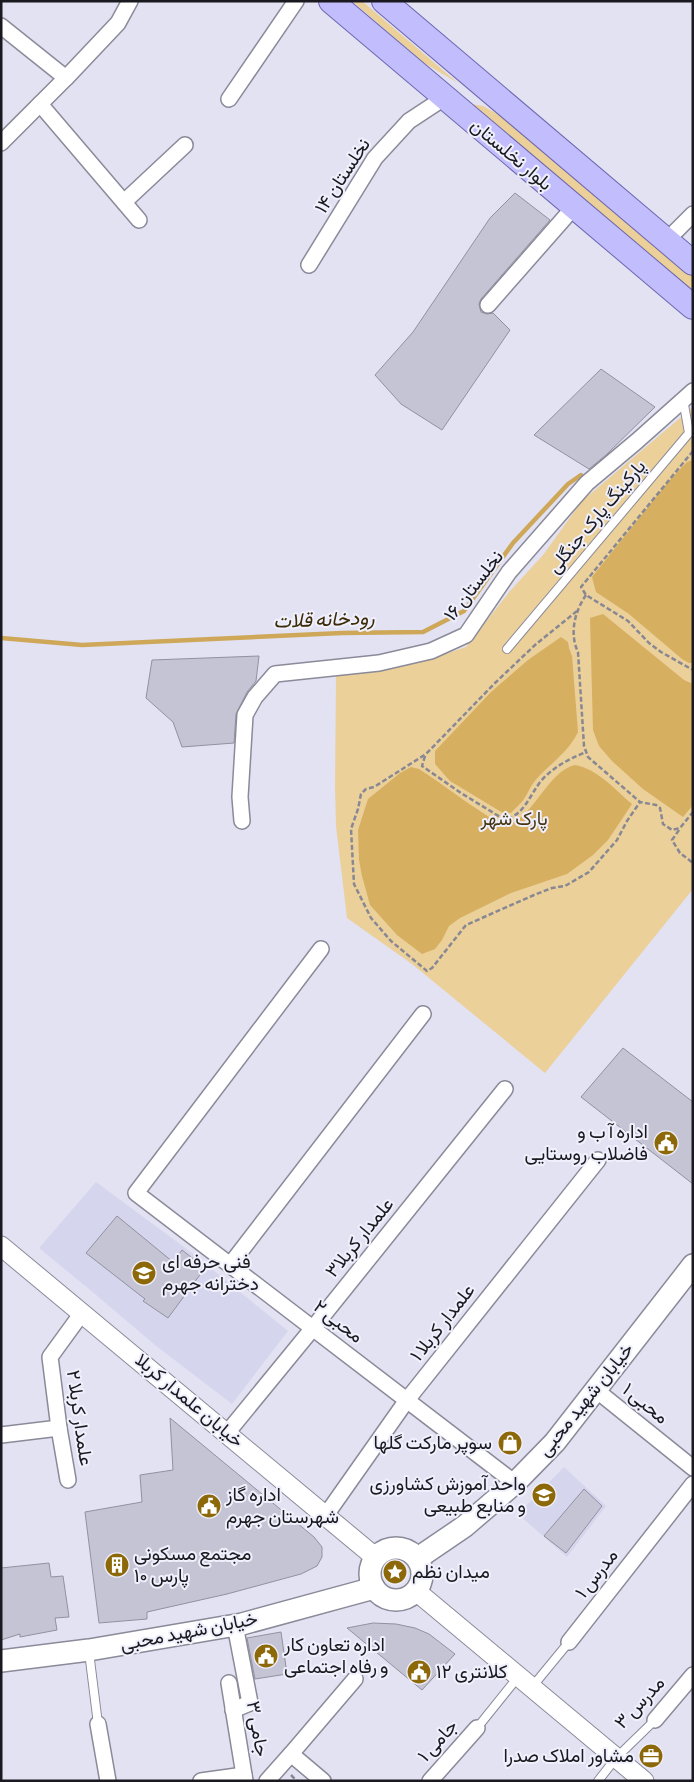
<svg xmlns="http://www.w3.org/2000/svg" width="694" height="1782" font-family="'Alegreya Sans',Vazirmatn,sans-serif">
<rect width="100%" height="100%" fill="#e2e2f3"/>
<g fill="#d5d6ed">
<path d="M96,1182L192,1253L288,1331L232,1404L155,1345L95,1294L39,1248Z"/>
<path d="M564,1467L606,1506L567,1557L518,1514Z"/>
</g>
<g fill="#ecd099">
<path d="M352,1H362L458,83L424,63Z"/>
<path d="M471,104L483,106L508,120L602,202L693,277V291L637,247Z"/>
<path d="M693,407V889L545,1073L412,964L347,918L336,826L335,787L336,675L350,672L386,669L424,661L466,647L510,591L543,555L582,501Z"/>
</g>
<g fill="#d6af60">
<path d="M693,460V663H689L682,659L629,614L596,592L592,577L669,481L687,462Z"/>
<path d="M603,614L684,680L693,684V805L683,817L643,789L612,761L599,746L593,730L590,618Z"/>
<path d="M561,637L568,642L569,648L572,656L578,732C568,753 549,764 534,782C530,787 528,793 524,799C521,804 515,808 511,813H503L450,781L435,764V751L491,692L528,660Z"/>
<path d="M575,765C598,769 615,790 632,804L608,840L593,855L567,874L511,893L460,918L449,926L442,940L435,949L422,954L397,935L370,905L362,876L359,860L358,830L368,799L400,773L411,767L419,769C441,783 461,799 483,813C488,816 494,821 499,823C528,833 545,771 575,765Z"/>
</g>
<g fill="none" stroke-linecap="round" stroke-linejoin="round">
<path stroke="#cea858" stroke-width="4.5" d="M1,638L82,645L342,633L423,632L464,611L513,543L568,484L581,475"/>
</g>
<g fill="#c4c4d4" stroke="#9191a0">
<path d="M515,193L550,220L481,299L479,304L481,312L487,314L493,313L510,330L442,430L401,404L375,375L413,332L490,218Z"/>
<path d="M601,369L655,407L606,455L589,469L534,435Z"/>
<path d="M259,656L256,681L247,692L236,714L234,743L182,747L173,722L146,698L152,660Z"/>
<path d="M623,1048L693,1102V1184L581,1097Z"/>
<path d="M117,1216L173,1262L182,1250L205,1268L168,1318L143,1301L145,1299L86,1253Z"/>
<path d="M170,1418L314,1537L322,1547V1557L317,1566L301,1574L227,1594L147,1612V1619L99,1623L85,1512L142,1502L140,1475L173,1470Z"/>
<path d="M584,1489L602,1506L566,1553L544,1536Z"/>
<path d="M49,1563L51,1577L63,1576L69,1617L55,1618L57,1630L20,1637V1634L1,1640V1568Z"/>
<path d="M373,1623L396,1624L415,1628L429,1634L455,1654L422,1690L347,1628Z"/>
<path d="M281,1632L287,1674L255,1679L247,1638Z"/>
</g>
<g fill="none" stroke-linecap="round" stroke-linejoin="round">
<defs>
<g id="service">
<path d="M507,649L689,433L683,399"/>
<path d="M89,1652L98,1724"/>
<path d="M532,1687L569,1642"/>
<path d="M477,1728L518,1677"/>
<path d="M598,1781L616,1758L655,1720"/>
</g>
<g id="minor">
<path d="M1,26L66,78"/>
<path d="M229,99L296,1"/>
<path d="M40,104L139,220"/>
<path d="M1,143L66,78L118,23L130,1"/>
<path d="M124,202L185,145"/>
<path d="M666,241L693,214"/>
<path d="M309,265L375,158L409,121L444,98"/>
<path d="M488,305L574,207"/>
<path d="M242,821L240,797L245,715L255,697L275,674L379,663L431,651L466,635L509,572L587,483L637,441L693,391"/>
<path d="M321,949L136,1193L515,1483"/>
<path d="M230,1265L423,1014"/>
<path d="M596,1390L693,1468"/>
<path d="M227,1433L313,1328L505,1089"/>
<path d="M1,1435L59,1428"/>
<path d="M68,1480L59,1428L50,1357L82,1313"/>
<path d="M326,1515L407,1400L598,1160"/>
<path d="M569,1642L693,1484"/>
<path d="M229,1683L245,1781"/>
<path d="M233,1710L250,1703L235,1625"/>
<path d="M655,1720L693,1675"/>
<path d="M98,1724L108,1781"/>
<path d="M201,1781L244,1775"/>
<path d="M267,1781L291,1754"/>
<path d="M323,1781L291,1754L355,1679"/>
<path d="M430,1781L477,1728"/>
</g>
<g id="tertiary">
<path d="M1,1246L375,1557"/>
<path d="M416,1591L644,1781"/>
</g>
<g id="secondary">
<circle cx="396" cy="1574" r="26"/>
<path d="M418,1558L465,1526L515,1483L555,1442L693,1265"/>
<path d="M1,1661L89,1650L242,1624L374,1588"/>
</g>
<g id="primary">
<path d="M331,1L693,307"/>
<path d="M384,1L693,263"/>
</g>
</defs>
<use href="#service" stroke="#8a8a99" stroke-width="10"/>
<use href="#minor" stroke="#8a8a99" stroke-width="18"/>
<use href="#tertiary" stroke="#8a8a99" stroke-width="21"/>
<use href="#secondary" stroke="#8a8a99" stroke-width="24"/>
<use href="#primary" stroke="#6c67af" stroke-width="26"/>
<g stroke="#888894" stroke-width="2.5" stroke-dasharray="5 2.5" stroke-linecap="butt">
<path d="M693,451L581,587L586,595L628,621L649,643L661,652L693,670"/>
<path d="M586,595C575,611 569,633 578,652L584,746L588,757L640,802L656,805L660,808L663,824L672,830L680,828L693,812"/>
<path d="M577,611L535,645L495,683L426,754L374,787L366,789L361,794L358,809L351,829L354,884L371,918L391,941L427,971L432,968L466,925L534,895L552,888L565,886L589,872L617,840L627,821L640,802"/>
<path d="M425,756L422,766L461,793L505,820C525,814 529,796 541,781C553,767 569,759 586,752"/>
<path d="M679,830L672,840L680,853L693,863"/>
<path d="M291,1775L297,1781"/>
</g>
<use href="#service" stroke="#fff" stroke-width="8"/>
<use href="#minor" stroke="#fff" stroke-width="15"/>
<use href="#tertiary" stroke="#fff" stroke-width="19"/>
<use href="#secondary" stroke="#fff" stroke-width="21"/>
<use href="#primary" stroke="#c2bdfd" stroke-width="24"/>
</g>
<defs>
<symbol id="civic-disc" viewBox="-11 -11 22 22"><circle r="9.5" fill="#8c6809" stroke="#f0f0fd"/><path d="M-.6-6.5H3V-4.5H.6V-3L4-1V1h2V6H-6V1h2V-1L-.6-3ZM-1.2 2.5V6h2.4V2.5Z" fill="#fff"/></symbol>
<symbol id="school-disc" viewBox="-11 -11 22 22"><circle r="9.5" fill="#8c6809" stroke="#f0f0fd"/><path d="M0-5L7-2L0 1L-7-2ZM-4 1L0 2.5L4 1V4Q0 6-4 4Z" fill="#fff"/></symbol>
<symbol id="shop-disc" viewBox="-11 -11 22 22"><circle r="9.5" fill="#8c6809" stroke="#f0f0fd"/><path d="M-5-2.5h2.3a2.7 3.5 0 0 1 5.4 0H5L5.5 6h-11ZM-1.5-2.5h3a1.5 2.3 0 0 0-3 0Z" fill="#fff"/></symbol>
<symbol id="university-disc" viewBox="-11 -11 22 22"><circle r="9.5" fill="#8c6809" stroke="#f0f0fd"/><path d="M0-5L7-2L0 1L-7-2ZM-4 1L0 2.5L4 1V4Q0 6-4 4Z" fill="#fff"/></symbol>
<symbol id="building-disc" viewBox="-11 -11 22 22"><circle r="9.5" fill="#8c6809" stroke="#f0f0fd"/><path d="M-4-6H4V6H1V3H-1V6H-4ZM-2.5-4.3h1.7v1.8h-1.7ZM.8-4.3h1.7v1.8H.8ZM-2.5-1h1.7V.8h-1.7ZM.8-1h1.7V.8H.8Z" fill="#fff"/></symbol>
<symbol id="sight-disc" viewBox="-11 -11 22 22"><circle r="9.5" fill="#8c6809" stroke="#f0f0fd"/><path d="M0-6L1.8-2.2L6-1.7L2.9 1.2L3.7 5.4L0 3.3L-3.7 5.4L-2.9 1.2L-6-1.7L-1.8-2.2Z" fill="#fff"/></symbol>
<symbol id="office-disc" viewBox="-11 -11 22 22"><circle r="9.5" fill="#8c6809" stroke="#f0f0fd"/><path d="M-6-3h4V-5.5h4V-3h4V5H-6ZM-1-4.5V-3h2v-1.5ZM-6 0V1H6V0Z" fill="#fff"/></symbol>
</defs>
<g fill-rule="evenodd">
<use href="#civic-disc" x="652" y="1129" width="28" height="28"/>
<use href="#school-disc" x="130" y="1259" width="28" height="28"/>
<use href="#shop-disc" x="496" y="1429" width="28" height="28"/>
<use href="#university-disc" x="530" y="1481" width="28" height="28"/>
<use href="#civic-disc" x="195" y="1492" width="28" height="28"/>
<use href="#building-disc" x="103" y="1551" width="28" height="28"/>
<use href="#sight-disc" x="381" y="1558" width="28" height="28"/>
<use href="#civic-disc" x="252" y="1642" width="28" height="28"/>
<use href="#civic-disc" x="405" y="1658" width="28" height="28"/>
<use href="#office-disc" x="637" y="1742" width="28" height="28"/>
</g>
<g text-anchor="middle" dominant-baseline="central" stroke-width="4" stroke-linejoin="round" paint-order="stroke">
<g font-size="19" fill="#19191f" stroke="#f0f0fd">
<text transform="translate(511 155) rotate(40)">بلوار نخلستان</text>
<text transform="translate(343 176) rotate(-57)">نخلستان ۱۴</text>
<text transform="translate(597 517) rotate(-50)">پارکینگ پارک جنگلی</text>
<text transform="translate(474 586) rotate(-52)">نخلستان ۱۶</text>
<text transform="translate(360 1238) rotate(-51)">علمدار کربلا۳</text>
<text transform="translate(338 1322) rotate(38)">محبی ۲</text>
<text transform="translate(443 1323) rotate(-52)">علمدار کربلا ۱</text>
<text transform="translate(586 1400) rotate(-51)">خیابان شهید محبی</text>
<text transform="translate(189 1401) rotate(40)">خیابان علمدار کربلا</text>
<text transform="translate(645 1404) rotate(39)">محبی ۱</text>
<text transform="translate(79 1418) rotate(82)">علمدار کربلا ۲</text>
<text transform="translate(597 1574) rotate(-52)">مدرس ۱</text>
<text transform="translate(189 1632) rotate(-11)">خیابان شهید محبی</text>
<text transform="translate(640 1703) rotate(-47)">مدرس ۳</text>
<text transform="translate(257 1729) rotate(80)">جامی ۳</text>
<text transform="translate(438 1741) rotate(-48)">جامی ۱</text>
</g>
<g font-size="19" fill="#453512" stroke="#f0f0fd">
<text x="514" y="819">پارک شهر</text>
</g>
<g font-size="19" fill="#19191f" stroke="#f0f0fd" text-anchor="start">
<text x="648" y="1132" text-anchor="end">اداره آ ب و<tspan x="648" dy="22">فاضلاب روستایی</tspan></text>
<text x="162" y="1262">فنی حرفه ای<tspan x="162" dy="22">دخترانه جهرم</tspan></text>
<text x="492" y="1443" text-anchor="end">سوپر مارکت گلها</text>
<text x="526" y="1484" text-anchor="end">واحد آموزش کشاورزی<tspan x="526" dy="22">و منابع طبیعی</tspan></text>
<text x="226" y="1495">اداره گاز<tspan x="226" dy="22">شهرستان جهرم</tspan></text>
<text x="134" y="1554">مجتمع مسکونی<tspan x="134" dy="22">پارس ۱۰</tspan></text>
<text x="412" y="1572">میدان نظم</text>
<text x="284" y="1645">اداره تعاون کار<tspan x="284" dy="22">و رفاه اجتماعی</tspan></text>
<text x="436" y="1672">کلانتری ۱۲</text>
<text x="634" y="1756" text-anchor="end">مشاور املاک صدرا</text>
</g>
<g font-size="20" font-style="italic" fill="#3a2a06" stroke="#f0f0fd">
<text transform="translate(324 620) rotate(-2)">رودخانه قلات</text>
</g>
</g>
<rect width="694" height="1782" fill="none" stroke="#19191f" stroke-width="5"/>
</svg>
